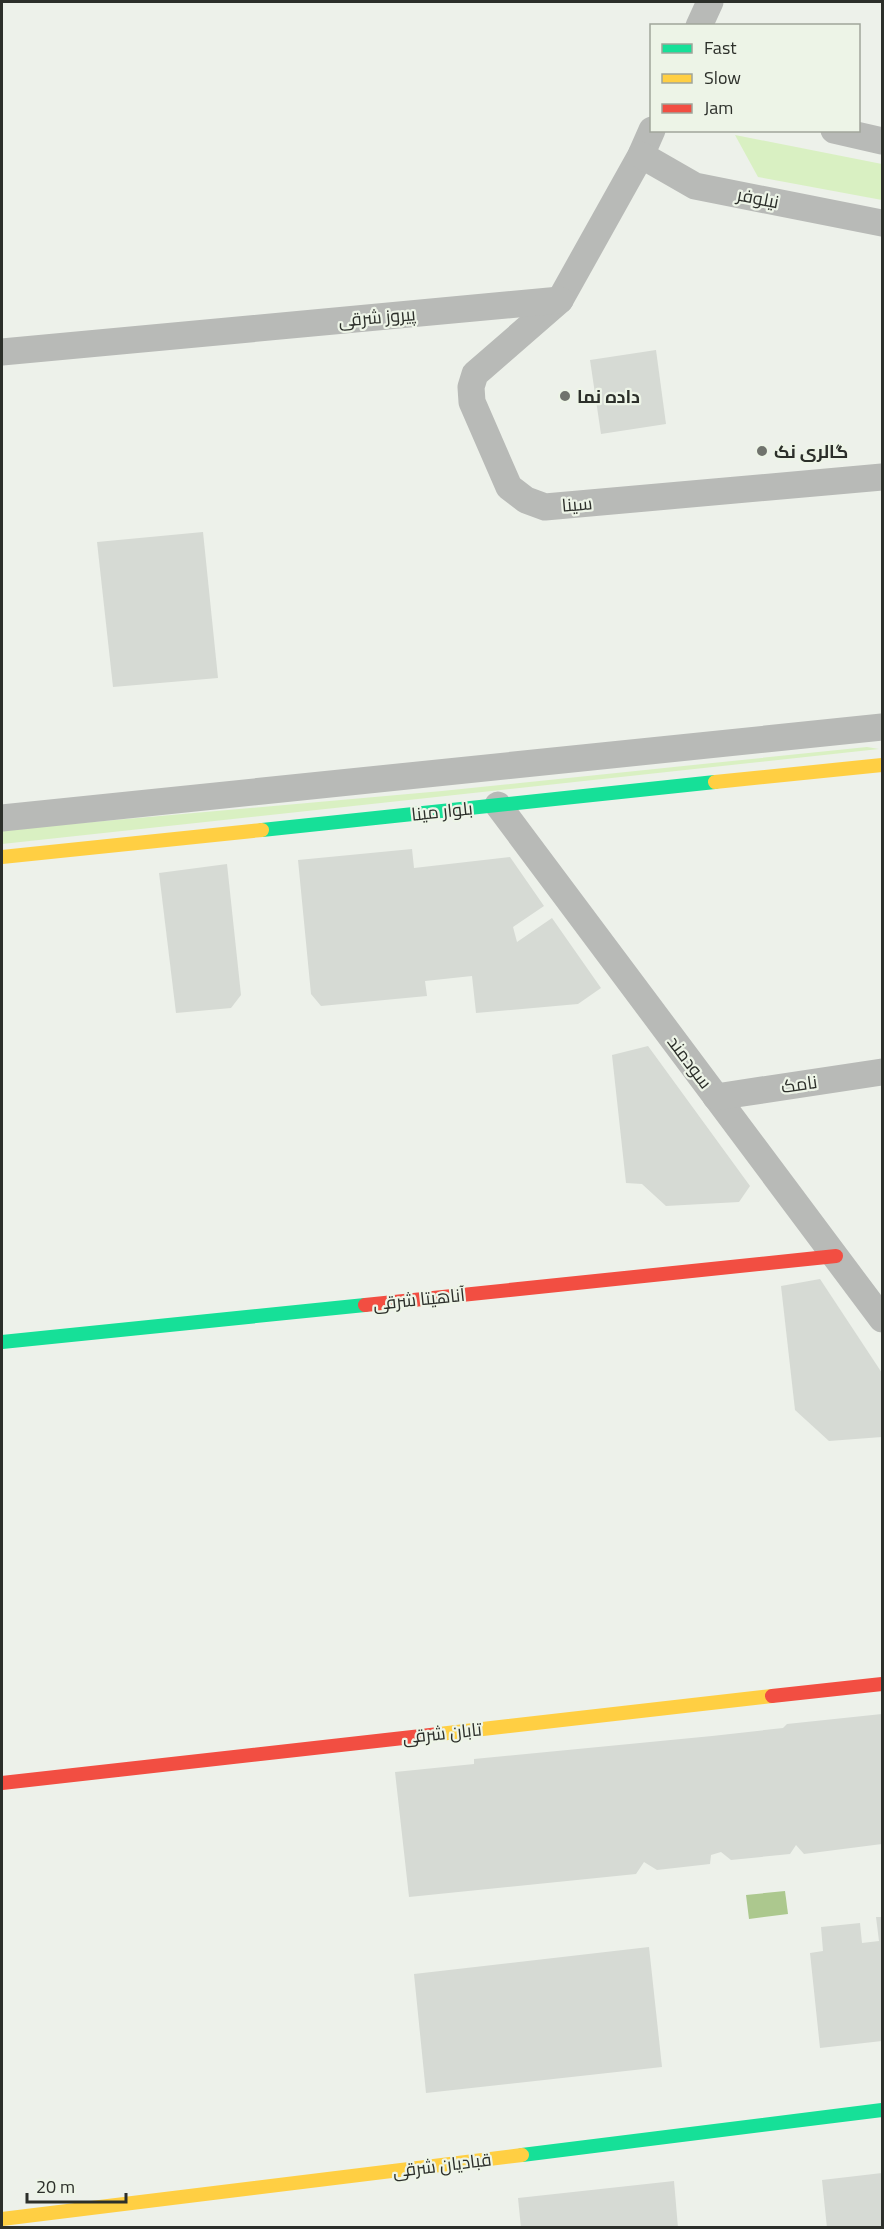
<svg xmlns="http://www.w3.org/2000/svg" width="884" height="2229" font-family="'Titillium Web',Cairo,sans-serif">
<rect width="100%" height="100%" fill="#edf1ea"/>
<g fill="#d9f0c2">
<path d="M735,135L882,164V200L758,177Z"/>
<path d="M867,747L879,749L2,844V830L442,791Z"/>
</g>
<path fill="#acc88e" d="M785,1891L788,1914L749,1919L746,1895Z"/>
<g fill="#d6dad4">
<path d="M656,350L666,424L601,434L590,360Z"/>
<path d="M203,532L218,678L113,687L97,542Z"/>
<path d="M412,849L414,868L510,857L544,906L513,927L517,942L552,918L601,988L578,1004L476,1013L472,976L425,981L427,996L321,1006L311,994L298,860Z"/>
<path d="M227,864L241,995L231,1008L176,1013L159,873Z"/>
<path d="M648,1046L750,1186L739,1202L666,1206L642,1184L626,1183L612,1055Z"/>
<path d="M820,1279L882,1373V1437L829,1441L795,1410L781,1286Z"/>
<path d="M882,1714V1844L804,1854L796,1845L790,1854L731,1860L721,1852L711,1855L710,1864L657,1870L644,1862L636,1874L409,1897L395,1772L474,1764V1759L712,1736L783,1728L787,1724Z"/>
<path d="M876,1917H882V2041L820,2048L810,1953L823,1951L821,1927L860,1923L862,1943L879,1941Z"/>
<path d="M649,1947L662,2067L426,2093L414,1974Z"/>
<path d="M882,2173V2228H827L822,2180Z"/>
<path d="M674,2181L678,2228H521L518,2198Z"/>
</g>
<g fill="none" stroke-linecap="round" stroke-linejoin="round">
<g stroke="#b8bab7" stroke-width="27">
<path d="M699,26L710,2"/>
<path d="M652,130L641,155L560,300L475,374L471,387L472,402L509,487L526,500L545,507L882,477"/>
<path d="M834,130L882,141"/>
<path d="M641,155L695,186L882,223"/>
<path d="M2,352L560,300"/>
<path d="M498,805L882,1319"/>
<path d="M2,818L882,727"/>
<path d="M716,1097L882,1072"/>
</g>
<g stroke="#16e098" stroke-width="14">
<path d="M262,830L715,782"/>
<path d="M2,1342L365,1305"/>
<path d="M522,2155L882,2110"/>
</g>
<g stroke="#ffcf43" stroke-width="14">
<path d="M715,782L882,765"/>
<path d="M2,857L262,830"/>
<path d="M439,1734L772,1696"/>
<path d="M2,2219L522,2155"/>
</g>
<g stroke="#f24e42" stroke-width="14">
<path d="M365,1305L836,1256"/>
<path d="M772,1696L882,1684"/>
<path d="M2,1783L439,1734"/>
</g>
</g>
<g fill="#70736d" stroke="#edf4e7" stroke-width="2">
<circle cx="565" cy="396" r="6"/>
<circle cx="762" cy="451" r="6"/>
</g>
<g text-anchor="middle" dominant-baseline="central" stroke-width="4.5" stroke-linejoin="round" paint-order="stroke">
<g font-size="18" fill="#2c2f2a" stroke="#edf4e7">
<text transform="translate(758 198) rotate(11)">نیلوفر</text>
<text transform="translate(377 317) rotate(-5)">پیروز شرقی</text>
<text transform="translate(577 504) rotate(-5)">سینا</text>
<text transform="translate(442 811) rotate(-6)">بلوار مینا</text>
<text transform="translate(690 1062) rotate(53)">سودمند</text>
<text transform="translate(799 1084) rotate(-8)">نامک</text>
<text transform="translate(419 1299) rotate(-6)">آناهیتا شرقی</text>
<text transform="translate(442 1733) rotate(-6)">تابان شرقی</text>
<text transform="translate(442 2165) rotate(-7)">قبادیان شرقی</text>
</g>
<g font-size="18" font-weight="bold" fill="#2c2f2a" stroke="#edf4e7" text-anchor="start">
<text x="577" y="396">داده نما</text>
<text x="774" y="451">گالری نک</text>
</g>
</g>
<rect width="884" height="2229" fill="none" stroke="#2c2f2a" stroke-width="6"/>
<rect x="650" y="24" width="210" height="108" fill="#edf4e7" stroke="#a0a59b" stroke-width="1.5"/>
<rect x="662" y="44" width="30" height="9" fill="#16e098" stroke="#a0a59b" stroke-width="1.5"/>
<text x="704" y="54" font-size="18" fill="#2c2f2a">Fast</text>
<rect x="662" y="74" width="30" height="9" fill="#ffcf43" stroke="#a0a59b" stroke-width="1.5"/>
<text x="704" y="84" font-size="18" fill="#2c2f2a">Slow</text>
<rect x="662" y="104" width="30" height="9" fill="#f24e42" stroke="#a0a59b" stroke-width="1.5"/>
<text x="704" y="114" font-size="18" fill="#2c2f2a">Jam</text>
<path d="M27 2193v9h99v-9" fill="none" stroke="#2c2f2a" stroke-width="3"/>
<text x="36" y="2193" font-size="18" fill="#2c2f2a" stroke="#edf4e7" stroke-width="4.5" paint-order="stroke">20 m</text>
</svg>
